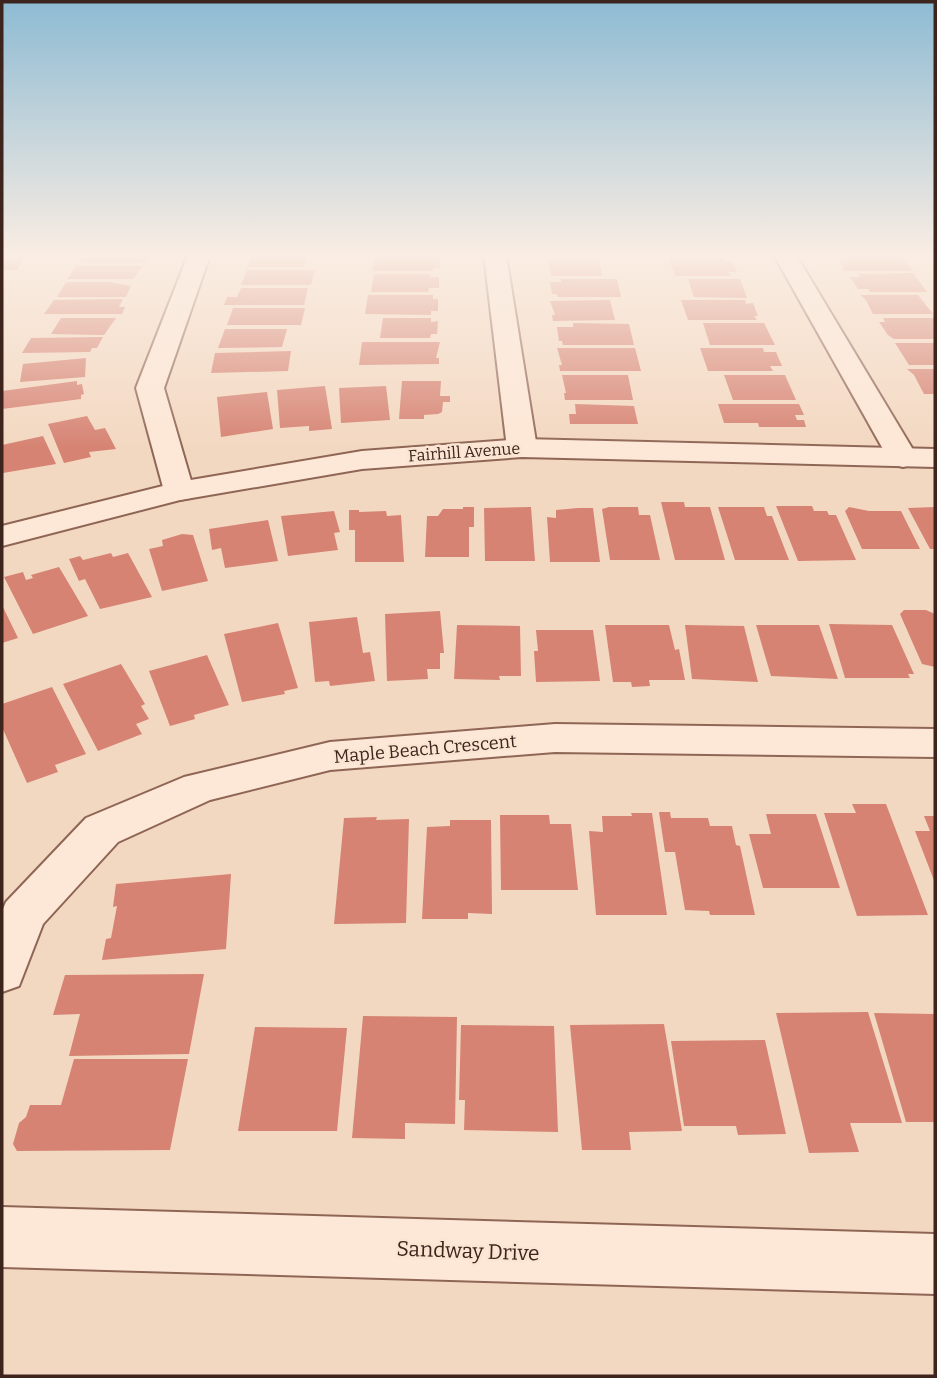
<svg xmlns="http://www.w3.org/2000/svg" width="937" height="1378" font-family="Bitter,serif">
<rect width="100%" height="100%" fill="#f3d8c1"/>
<g fill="#d68373">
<path d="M85,255H148L144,263L80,262Z"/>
<path d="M253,255H307L304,267H248Z"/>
<path d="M375,255H435V257H440V268H433V271H372Z"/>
<path d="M834,255H901L913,271H844L839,258Z"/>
<path d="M2,258H23L17,270H2Z"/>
<path d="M548,259H599L602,276H551Z"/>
<path d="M669,259H723L724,262H733L737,272H728L730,276H675Z"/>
<path d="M76,266H143L133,279H67Z"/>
<path d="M247,270H315L311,285H241Z"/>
<path d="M913,273L927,292H870L868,289H858L850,277H860L858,274Z"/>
<path d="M374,274H430V277H439V288H429L428,292H371Z"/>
<path d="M561,279H617L621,297H558L557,294H552L550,282H561Z"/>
<path d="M688,279H740L747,298L694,297Z"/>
<path d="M66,282H109L131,286L126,297H57Z"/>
<path d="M241,288H308L304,305H224L227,297H237Z"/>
<path d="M368,295H433V299H438V311H431V315L365,314Z"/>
<path d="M860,295H918L933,314H873L866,300Z"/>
<path d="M123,299L119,307H125L122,314H44L54,300Z"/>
<path d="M610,300L615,320L553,321L552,315H555L550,301Z"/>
<path d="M681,300H745L746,304L753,303L758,316H754L757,320H688Z"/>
<path d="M233,308H305L301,325H227Z"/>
<path d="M61,318H116L104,335L51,334Z"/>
<path d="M383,318H431V322L438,321L437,334H431L430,338H380Z"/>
<path d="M883,318H935V339H894L888,335L879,322H885Z"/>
<path d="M573,323L629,324L634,345H563L562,341H559L557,327H573Z"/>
<path d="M703,323H764L775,345H710Z"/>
<path d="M225,329H287L282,347L218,348Z"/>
<path d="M103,337L97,348H92L90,352L22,353L31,338Z"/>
<path d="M362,342H440L436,358H439V364L359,365Z"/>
<path d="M895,343H935V365H909Z"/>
<path d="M557,348H635L641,371H560L559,365H562Z"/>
<path d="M700,348H763L764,352H776L782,366H770L773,371H708Z"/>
<path d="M291,351L288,371L211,373L215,353Z"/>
<path d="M86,358L85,377L20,382L23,364Z"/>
<path d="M907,369H935V394H924L914,375Z"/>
<path d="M562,375H628L633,400H565L564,393H566Z"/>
<path d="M724,375H785L796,400H733Z"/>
<path d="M77,381V385L82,384L84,394L81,395V399L2,409V391Z"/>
<path d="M402,381H441L440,396H450V402H443L442,412L438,414L424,415V419H399Z"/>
<path d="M325,386L332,429L309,431V426L280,428L277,390Z"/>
<path d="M386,386L390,420L341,423L339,388Z"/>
<path d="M267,392L273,429L221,437L217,397Z"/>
<path d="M575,404L634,406L638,424H570L569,414H576Z"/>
<path d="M718,404H799L804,415H795L797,420H804L806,427H759L758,423H724Z"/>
<path d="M87,416L95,430L105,428L116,449L89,452L91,457L64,463L48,424Z"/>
<path d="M43,436L56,464L3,473L2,445Z"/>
<path d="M661,502H684L685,507H710L725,560H675Z"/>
<path d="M776,506H812L814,511H827L829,515H836L856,560L798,561Z"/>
<path d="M463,507H474V527H469V557H425L427,516H438L443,509H463Z"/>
<path d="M531,507L535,561H485L484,508Z"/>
<path d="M609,507H638L639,515H650L660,560H610L602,509Z"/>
<path d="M718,507H764L767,516H772L789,560H735Z"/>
<path d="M849,507L869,511H901L920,549H862L845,511Z"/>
<path d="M935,507V549H930L908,508Z"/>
<path d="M578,508H593L600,562H550L547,517L556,518V510Z"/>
<path d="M349,510H359V512L386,511L387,516L401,515L404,562H355V530H349Z"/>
<path d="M334,511L340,532L334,533L338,550L288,556L281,516Z"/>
<path d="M268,520L278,561L225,568L221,548L212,550L209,529Z"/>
<path d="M182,534L193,535L208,581L162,591L149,549L163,546L162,540Z"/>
<path d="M111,553L113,557L128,553L152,597L100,609L85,579L79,581L69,559L80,556L83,560Z"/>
<path d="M59,567L88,616L33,634L4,577L23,572L26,580L33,578L31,575Z"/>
<path d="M2,605L18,638L2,643Z"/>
<path d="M904,610H926L935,614V667L922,664L900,614Z"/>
<path d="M440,611L444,653H440V669H427L428,679L387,681L385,614Z"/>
<path d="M357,617L363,653L370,652L375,681L330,686L329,681L315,682L309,622Z"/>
<path d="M278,623L298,688L284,691L285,694L242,702L224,634Z"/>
<path d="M829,624L892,625L914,674H908L910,678H845Z"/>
<path d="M457,625L520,626L521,676H499L500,680L454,679Z"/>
<path d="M605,625H669L675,650L679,649L685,680H649L650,686L632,687L631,682H613Z"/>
<path d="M685,625L744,626L758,682L692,679Z"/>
<path d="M756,625H819L838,679L771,676Z"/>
<path d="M536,630H593L600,681L536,682L534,651H538Z"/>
<path d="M207,655L229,705L194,715L195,719L170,726L149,671Z"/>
<path d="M121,664L145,704L141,706L149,719L136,724L142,734L98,751L63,684Z"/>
<path d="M52,687L86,754L55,765L58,772L27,783L2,727V704Z"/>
<path d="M852,804H886L928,915L857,916L824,813H856Z"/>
<path d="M659,812H670L671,818H708L710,826H732L736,845L740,846L755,915H710L709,911L685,910L675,852H665Z"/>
<path d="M631,813H652L667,915H596L589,831L603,832L602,816H632Z"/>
<path d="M766,814H816L840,888H763L749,834H771Z"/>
<path d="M500,815H549L550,824H571L578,890H501Z"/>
<path d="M924,816H935V883L915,831H930Z"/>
<path d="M377,817L376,820L409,819L406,923L334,924L344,818Z"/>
<path d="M450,820H491L492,914L468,913V919H422L427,827L450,826Z"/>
<path d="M231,874L226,949L102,960L106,939L111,938L117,906L113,907L116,884Z"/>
<path d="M204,974L189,1054L69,1056L80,1014L53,1015L65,975Z"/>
<path d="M868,1012L902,1123H850L859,1152L809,1153L776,1013Z"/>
<path d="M874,1013L935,1014V1122H906Z"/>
<path d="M363,1016L457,1017L455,1124L405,1123V1139L352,1138Z"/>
<path d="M664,1024L682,1131L629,1132L631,1150H582L570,1025Z"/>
<path d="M461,1025L554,1026L558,1132L464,1130L465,1100H459Z"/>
<path d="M255,1027L347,1028L337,1131H238Z"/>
<path d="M765,1040L786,1134L738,1135L736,1126H684L671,1041Z"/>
<path d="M74,1059H188L170,1150L17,1151L13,1144L19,1123L26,1117L30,1105H61Z"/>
</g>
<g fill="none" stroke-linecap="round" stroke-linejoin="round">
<defs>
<g id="minor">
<path d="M188,255H210L164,388L194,491L190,498L179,500L168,498L164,491L136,388Z"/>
<path d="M484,255H506L537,448L532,454L522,457L512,454L507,448Z"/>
<path d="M774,255H796L918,458L914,464L903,467L892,464L888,458Z"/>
<path d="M555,724L935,729V757L555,752L330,770L210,800L118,842L43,924L19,986L2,992V911L6,902L86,818L184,777L330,742Z"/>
<path d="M2,1207L935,1234V1294L2,1267Z"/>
</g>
<path id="tertiary" d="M522,439L935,449V467L522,457L362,469L180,500L2,546V526L179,482L362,451Z"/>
</defs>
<use href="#minor" stroke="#8f6656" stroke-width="4"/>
<use href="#tertiary" stroke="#8f6656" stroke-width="4"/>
<use href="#minor" fill="#fde7d6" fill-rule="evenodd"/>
<use href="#tertiary" fill="#fde7d6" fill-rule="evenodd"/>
</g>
<linearGradient id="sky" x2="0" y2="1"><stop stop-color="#8dbbd3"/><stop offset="0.57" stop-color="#faede3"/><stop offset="1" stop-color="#faede3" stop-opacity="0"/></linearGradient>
<rect width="937" height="448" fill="url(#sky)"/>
<g text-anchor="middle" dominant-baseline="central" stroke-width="5" stroke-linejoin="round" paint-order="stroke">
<g font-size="16" fill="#3d241c" stroke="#fae4d2">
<text transform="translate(464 452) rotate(-4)">Fairhill Avenue</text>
</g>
<g font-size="18" fill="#3d241c" stroke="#fae4d2">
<text transform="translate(425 749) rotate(-5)">Maple Beach Crescent</text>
</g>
<g font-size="21" fill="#3d241c" stroke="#fae4d2">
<text transform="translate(468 1251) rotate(2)">Sandway Drive</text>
</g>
</g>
<rect width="937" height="1378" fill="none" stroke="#3d241c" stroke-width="7"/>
</svg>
